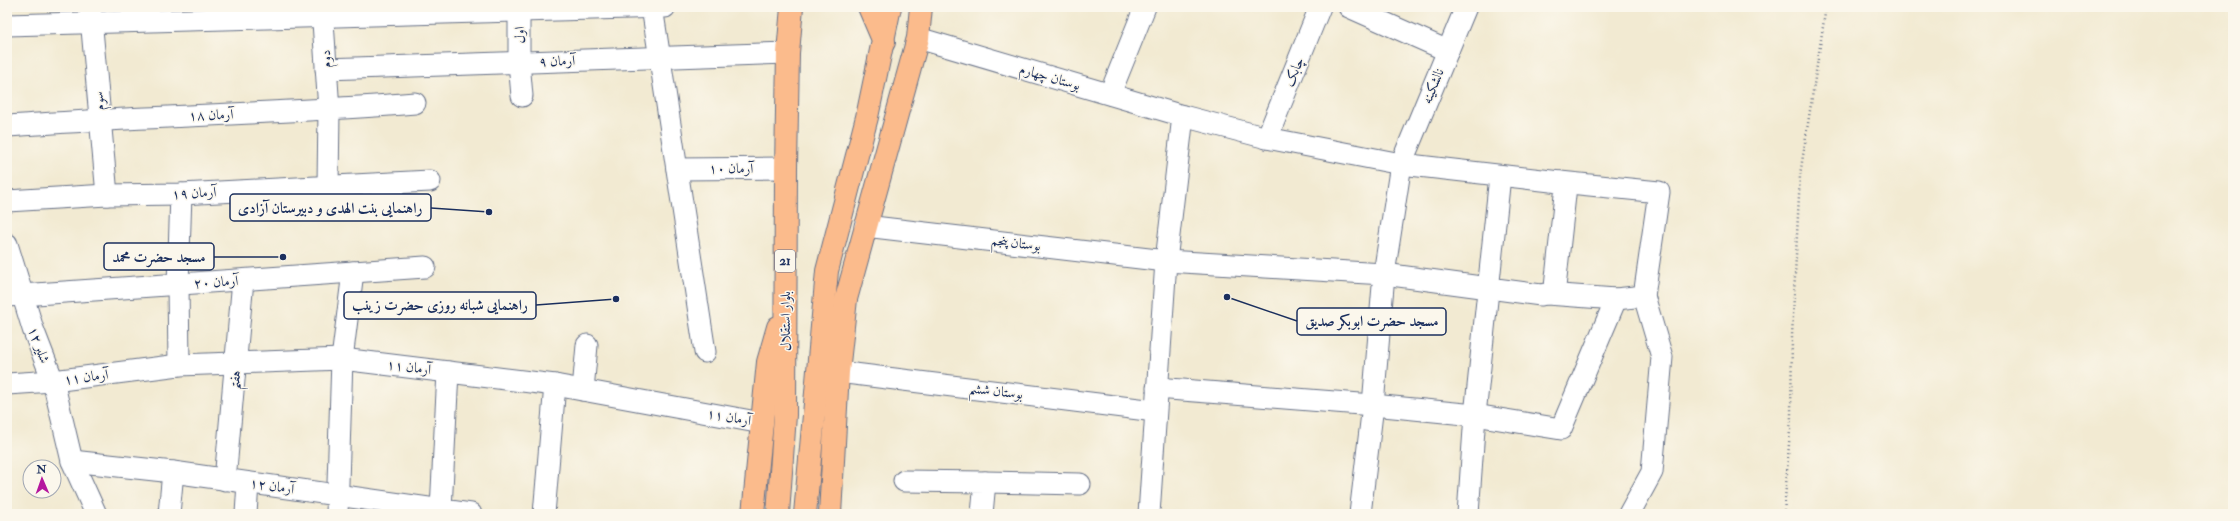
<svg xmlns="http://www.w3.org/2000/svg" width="2240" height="521" font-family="'IM FELL Double Pica',Amiri,serif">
<rect width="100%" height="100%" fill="#fbf7ec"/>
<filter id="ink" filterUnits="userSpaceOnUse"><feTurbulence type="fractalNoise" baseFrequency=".025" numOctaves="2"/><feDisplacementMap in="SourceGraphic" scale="8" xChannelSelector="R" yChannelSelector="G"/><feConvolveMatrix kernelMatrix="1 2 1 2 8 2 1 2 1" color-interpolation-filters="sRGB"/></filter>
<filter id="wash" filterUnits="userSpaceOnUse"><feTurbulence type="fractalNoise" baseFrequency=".012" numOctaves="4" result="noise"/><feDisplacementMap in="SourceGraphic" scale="16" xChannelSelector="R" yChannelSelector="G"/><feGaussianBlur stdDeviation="0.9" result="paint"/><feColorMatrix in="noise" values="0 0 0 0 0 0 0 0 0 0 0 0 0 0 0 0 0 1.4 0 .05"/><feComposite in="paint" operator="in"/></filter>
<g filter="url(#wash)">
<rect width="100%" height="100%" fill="#f2ead2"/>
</g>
<g filter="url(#ink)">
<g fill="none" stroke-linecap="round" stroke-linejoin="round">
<defs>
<g id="minor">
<path d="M90,7L107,195"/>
<path d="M322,7L329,110L328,185"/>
<path d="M519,7V62L522,96"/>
<path d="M652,7L705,352"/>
<path d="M1349,7L1448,51"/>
<path d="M7,25L665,7"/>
<path d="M326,69L788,53"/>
<path d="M1110,94L1145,7"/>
<path d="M7,126C143,116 279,114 415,103"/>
<path d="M1267,138L1320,7"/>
<path d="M677,169L786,168"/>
<path d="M1560,182L1659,192L1644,296L1616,299"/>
<path d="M7,201L107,195L181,194L430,181"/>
<path d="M865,226L1166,261L1384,274L1541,295L1551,293L1555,287L1566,186L1560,182L1401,164L1267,138L1183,116L918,38"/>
<path d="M7,244L33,329L53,381L72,461L96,514"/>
<path d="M7,296L425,267"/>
<path d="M179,365L178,284L181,194"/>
<path d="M838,372L1155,411"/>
<path d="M7,384L53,381L179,365L342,359L555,385L762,423"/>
<path d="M1157,388L1373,405L1475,415L1561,429L1616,299L1547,294"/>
<path d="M583,390L587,345"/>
<path d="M72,461L173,472L471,514"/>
<path d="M225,480L243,280"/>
<path d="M904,481L985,482L982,514"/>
<path d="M985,482L1080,484"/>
<path d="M441,509L448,372"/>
<path d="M169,514L173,472"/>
<path d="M246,514L248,483"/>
<path d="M337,514L342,359L353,272"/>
<path d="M544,514L555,385"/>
<path d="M1149,514L1166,261L1183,116"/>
<path d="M1360,514L1373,405L1384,274L1401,164L1466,7"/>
<path d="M1468,514L1475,415L1500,176"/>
<path d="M1629,514L1652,472L1662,357L1644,296"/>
</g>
<g id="major">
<path d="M869,7L884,42"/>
<path d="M753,514L768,362L778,327"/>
<path d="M778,514L785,415L786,168L788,53L792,7"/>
<path d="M805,514L827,271L867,117L890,7"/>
<path d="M830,514L838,372L846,299L918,38L921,7"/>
</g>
</defs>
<use href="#minor" stroke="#667087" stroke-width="23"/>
<use href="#major" stroke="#667087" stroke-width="24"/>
<path stroke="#667087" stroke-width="2.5" stroke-dasharray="1 3" stroke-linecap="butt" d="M1784,514L1791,416L1792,336L1800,175L1826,7"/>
<use href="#minor" stroke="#fff" stroke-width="21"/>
<use href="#major" stroke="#fbbb8c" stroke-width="22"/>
</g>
</g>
<g text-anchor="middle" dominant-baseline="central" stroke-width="3" stroke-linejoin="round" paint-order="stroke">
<rect fill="#fbf7ec" stroke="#5e6b89" stroke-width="1" x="775" y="250" width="20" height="22" rx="3"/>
<g font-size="13" font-weight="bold" fill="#1b2f5e">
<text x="785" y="261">21</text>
</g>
<g font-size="14" fill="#1b2f5e" stroke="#fbf7ec">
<text transform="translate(519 35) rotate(-90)">اول</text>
<text transform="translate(326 59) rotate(-94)">دوم</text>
<text transform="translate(557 61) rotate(-2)">آرمان ۹</text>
<text transform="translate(1294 72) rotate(-68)">چابک</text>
<text transform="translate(1050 77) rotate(16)">بوستان چهارم</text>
<text transform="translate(1433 86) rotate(-68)">نالشکینه</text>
<text transform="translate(99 101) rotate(-95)">سوم</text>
<text transform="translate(211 115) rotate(-2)">آرمان ۱۸</text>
<text x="731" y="168">آرمان ۱۰</text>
<text transform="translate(194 193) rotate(-3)">آرمان ۱۹</text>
<text transform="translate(1016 243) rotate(7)">بوستان پنجم</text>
<text transform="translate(216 282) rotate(-4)">آرمان ۲۰</text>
<text transform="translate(785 321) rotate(-90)">بلوار استقلال</text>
<text transform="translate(39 345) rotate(70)">شلیر ۱۲</text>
<text transform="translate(409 367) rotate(7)">آرمان ۱۱</text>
<text transform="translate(86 377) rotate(-7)">آرمان ۱۱</text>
<text transform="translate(235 380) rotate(-85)">هفتم</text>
<text transform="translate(996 391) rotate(7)">بوستان ششم</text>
<text transform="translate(729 417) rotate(10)">آرمان ۱۱</text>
<text transform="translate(272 486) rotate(8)">آرمان ۱۲</text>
</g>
</g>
<path fill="none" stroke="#1b2f5e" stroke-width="1.5" d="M489 212L431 208M283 257L214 257M616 299L536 305M1227 297L1297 321"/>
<g fill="#1b2f5e" stroke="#fbf7ec" stroke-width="1.5">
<circle cx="489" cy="212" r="4"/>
<circle cx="283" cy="257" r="4"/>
<circle cx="616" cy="299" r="4"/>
<circle cx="1227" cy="297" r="4"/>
</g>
<g fill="#fbf7ec" stroke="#1b2f5e" stroke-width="1.5">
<rect x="230" y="194" width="201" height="27" rx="4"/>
<rect x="104" y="243" width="110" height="27" rx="4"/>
<rect x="344" y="292" width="192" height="27" rx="4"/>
<rect x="1297" y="308" width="149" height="27" rx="4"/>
</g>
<g font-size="15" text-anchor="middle" font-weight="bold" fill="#1b2f5e">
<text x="330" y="213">راهنمایی بنت الهدی و دبیرستان آزادی</text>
<text x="159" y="262">مسجد حضرت محمد</text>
<text x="440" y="310">راهنمایی شبانه روزی حضرت زینب</text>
<text x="1372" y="326">مسجد حضرت ابوبکر صدیق</text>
</g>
<rect width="2240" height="521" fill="none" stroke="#fbf7ec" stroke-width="24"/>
<g transform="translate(42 479) rotate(358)"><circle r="19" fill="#fbf7ec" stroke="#a1a7b3"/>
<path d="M0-3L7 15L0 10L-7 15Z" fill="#b5179e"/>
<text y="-6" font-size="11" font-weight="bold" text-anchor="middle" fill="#1b2f5e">N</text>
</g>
</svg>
